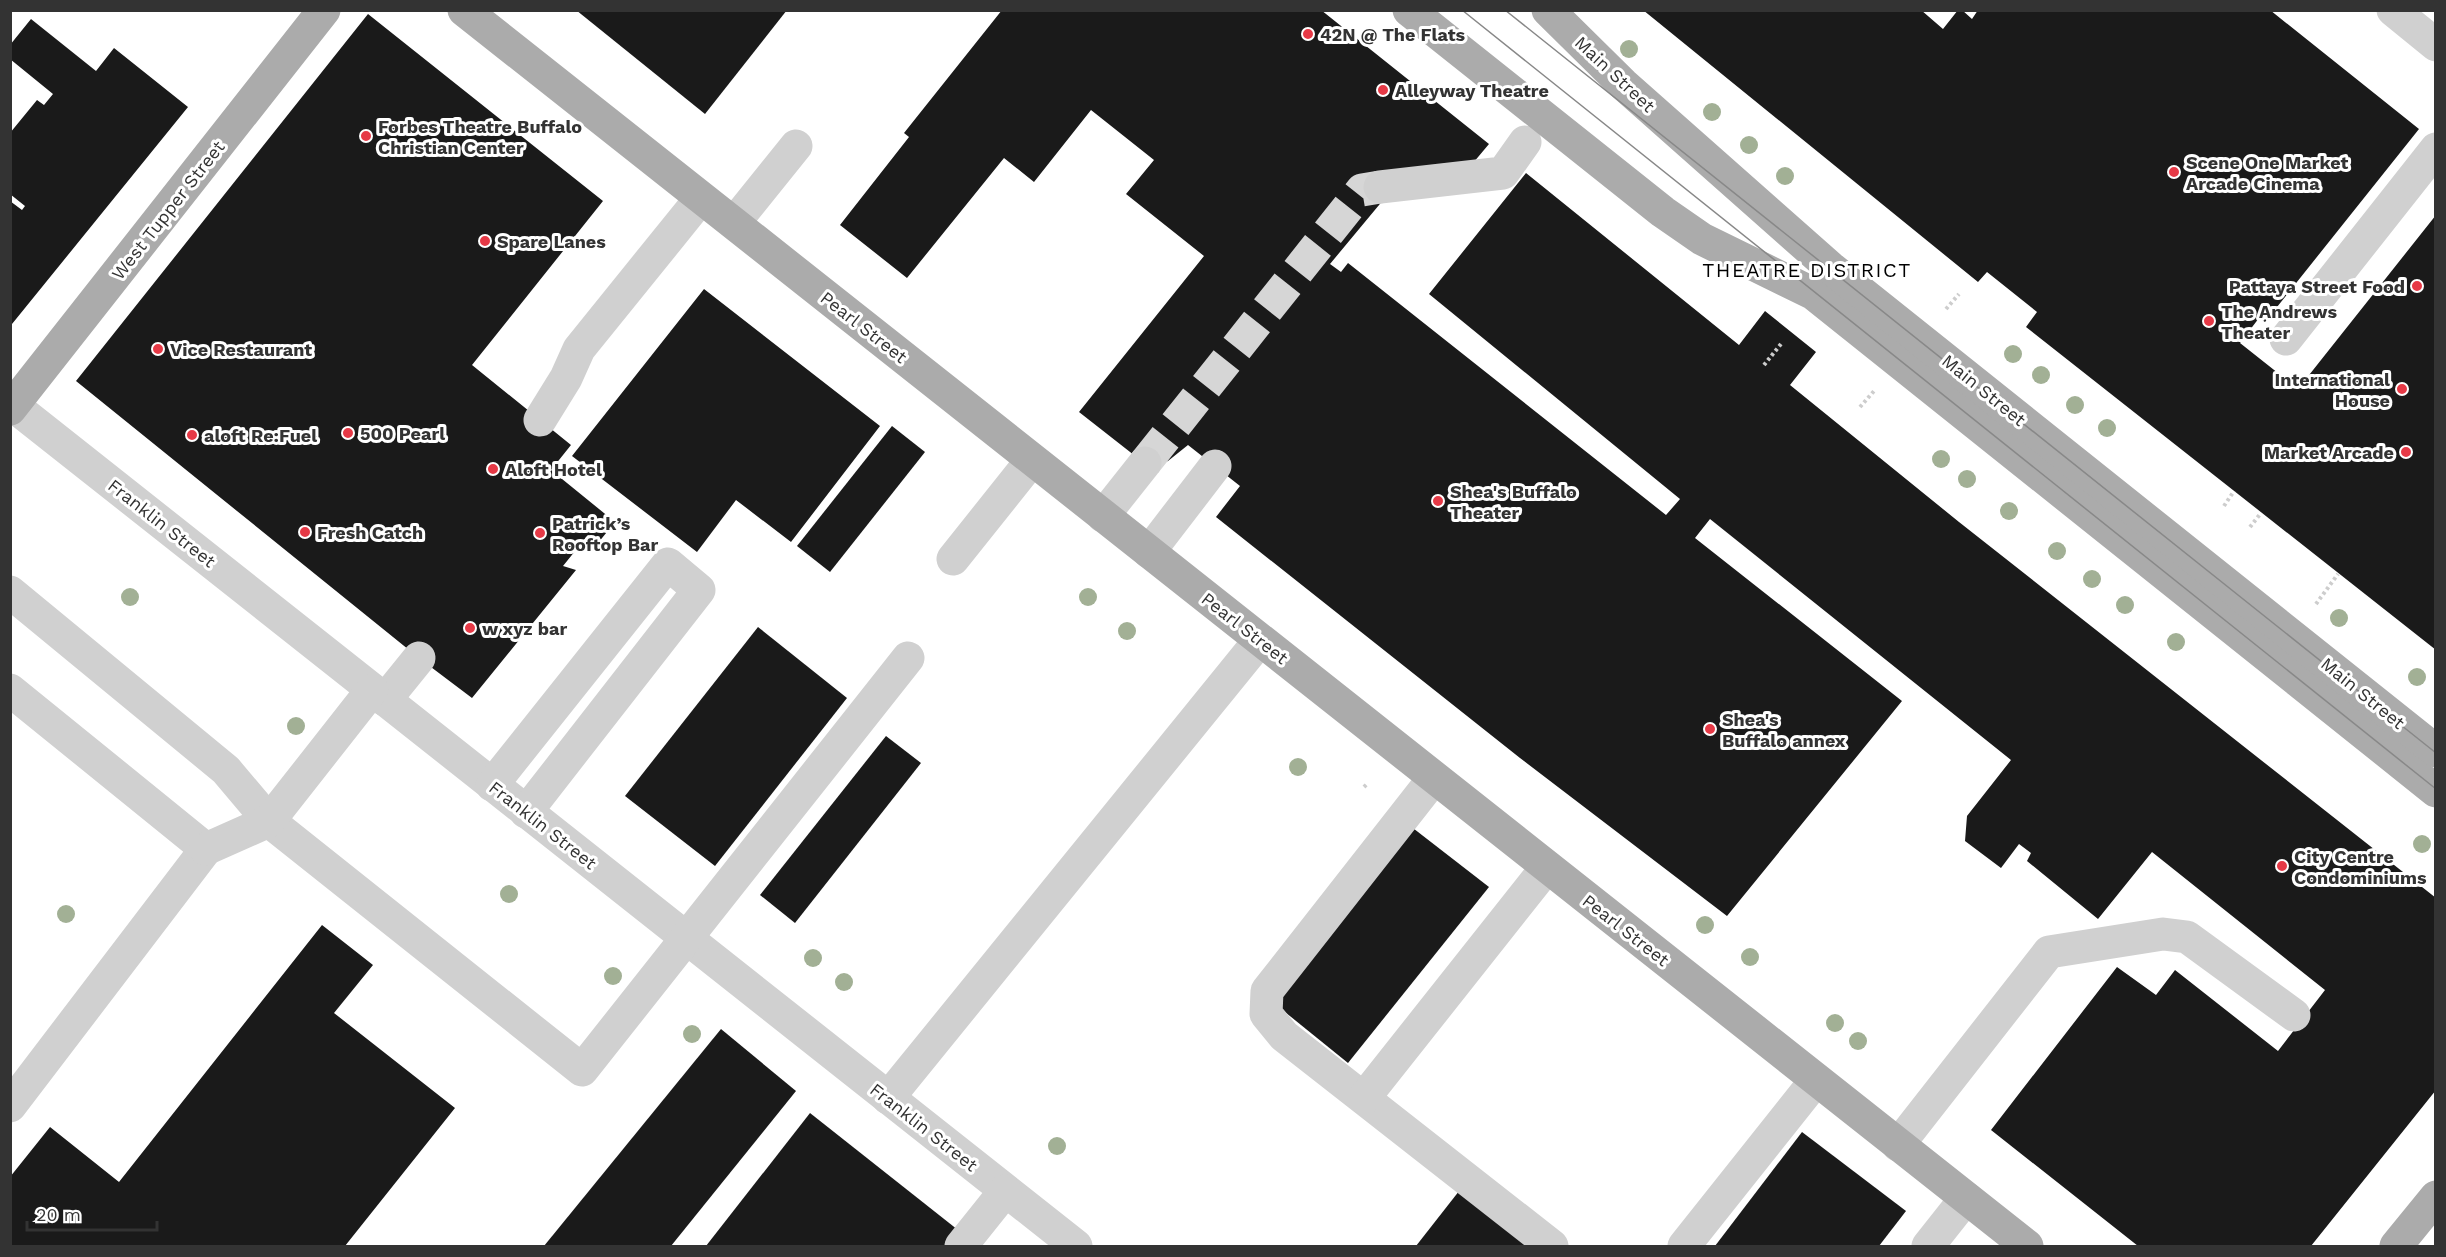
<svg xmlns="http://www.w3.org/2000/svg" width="2446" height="1257" font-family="'Work Sans',sans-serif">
<rect width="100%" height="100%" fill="#fff"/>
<g fill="#1a1a1a">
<path d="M576,10H787L705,114Z"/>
<path d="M1002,10H1321L1489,144L1468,169L1461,165L1365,177L1389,193L1330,264L1341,272L1348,263L1666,515L1680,499L1429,294L1526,173L1739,345L1765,311L1816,352L1790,385L1959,522L2436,898V1090L2311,1246H2138L1991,1130L2117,967L2156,995L2175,970L2278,1051L2325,990L2152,852L2098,919L2027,861L2031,853L2019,844L2001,868L1965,841L1967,816L2011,760L1710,519L1695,538L1902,701L1727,916L1520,758L1216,517L1240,486L1188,445L1168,461L1157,465L1139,459L1079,412L1204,256L1126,194L1154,160L1091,110L1034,182L1004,158L907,278L840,225L909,137L904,133Z"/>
<path d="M1643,10H1921L1943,29L1958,10H1962L1972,19L1978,10H2270L2419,129L2265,322L2259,318L2240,343L2298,389L2436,215V650L2026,327L2037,312L1987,272L1978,282Z"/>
<path d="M368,14L603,201L472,365L571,445L551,470L615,522L598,543L588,535L563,566L576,570L472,698L419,658L76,381Z"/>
<path d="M31,19L96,71L114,48L188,107L12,324L10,323V201L22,210L25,206L10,194V133L37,100L44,105L53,94L10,59V45Z"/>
<path d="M704,289L880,426L791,542L736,500L697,552L572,456Z"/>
<path d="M892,426L925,452L830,572L797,546Z"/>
<path d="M758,627L847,698L715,866L625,796Z"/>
<path d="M886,736L921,763L795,923L760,895Z"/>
<path d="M1409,825L1489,887L1348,1063L1280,1008L1278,988Z"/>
<path d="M322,925L373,965L334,1013L455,1108L345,1246H10V1177L50,1127L119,1182Z"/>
<path d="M721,1029L796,1091L671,1246H544Z"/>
<path d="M810,1113L958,1230L945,1246H706Z"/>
<path d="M1802,1132L1906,1211L1879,1246H1715Z"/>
<path d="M1463,1186L1540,1246H1416Z"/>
</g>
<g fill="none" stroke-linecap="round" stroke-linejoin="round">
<path stroke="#d6d6d6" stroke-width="33" stroke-dasharray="33 16" stroke-linecap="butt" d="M1145,463L1362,190L1380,187"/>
<g stroke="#cdcdcd" stroke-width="4" stroke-dasharray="3 3" stroke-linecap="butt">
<path d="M1946,309L1959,294"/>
<path d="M1764,365L1781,344"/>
<path d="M1860,407L1874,391"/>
<path d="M2224,506L2234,491"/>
<path d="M2250,527L2261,513"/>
<path d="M2316,604L2338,574"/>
<path d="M1364,787L1367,784"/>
</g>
<g stroke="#d0d0d0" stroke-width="33">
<path d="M2393,10L2436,45"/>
<path d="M1380,187L1503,173L1525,142"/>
<path d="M734,223L796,146"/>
<path d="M2286,339L2436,149"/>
<path d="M10,403L1076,1246"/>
<path d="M540,420L566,378L579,349L701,198"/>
<path d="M1103,516L1145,463"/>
<path d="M1149,552L1215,466"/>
<path d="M953,559L1032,460"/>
<path d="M10,592L226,770L269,821L582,1070L908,658"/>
<path d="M10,690L206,849L10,1106"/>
<path d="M385,700L419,658"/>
<path d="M1434,778L1267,991L1266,1014L1284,1036L1552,1246"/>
<path d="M492,785L668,564L699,590L526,812"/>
<path d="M206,849L269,821L372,690"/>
<path d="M888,1098L1260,640"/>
<path d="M1364,1098L1547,867"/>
<path d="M1898,1145L2049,952L2163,934L2187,937L2294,1015"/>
<path d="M961,1246L1005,1191"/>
<path d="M1684,1246L1816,1080"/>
<path d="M1928,1246L1966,1198"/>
</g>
<g stroke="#ababab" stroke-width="33">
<path d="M464,10L2027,1246"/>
<path d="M1409,10L1663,212L1702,239L1814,294L2436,791"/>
<path d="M1548,10L1623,84L1832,269L2436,751"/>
<path d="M10,409L324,10"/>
<path d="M2396,1246L2436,1197"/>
</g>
<g stroke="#888" stroke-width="1.5">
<path d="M1462,10L2436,789"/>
<path d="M1505,10L2436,753"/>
</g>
</g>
<g fill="#a2b095">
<circle cx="1629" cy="49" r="9"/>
<circle cx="1712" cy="112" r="9"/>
<circle cx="1749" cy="145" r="9"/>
<circle cx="1785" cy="176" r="9"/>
<circle cx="2013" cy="354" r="9"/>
<circle cx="2041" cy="375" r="9"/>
<circle cx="2075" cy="405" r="9"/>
<circle cx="2107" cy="428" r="9"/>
<circle cx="1941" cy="459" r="9"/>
<circle cx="1967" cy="479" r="9"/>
<circle cx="2009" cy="511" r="9"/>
<circle cx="2057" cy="551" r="9"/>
<circle cx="2092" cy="579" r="9"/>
<circle cx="130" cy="597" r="9"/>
<circle cx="1088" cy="597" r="9"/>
<circle cx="2125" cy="605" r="9"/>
<circle cx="2339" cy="618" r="9"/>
<circle cx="1127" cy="631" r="9"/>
<circle cx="2176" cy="642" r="9"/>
<circle cx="2417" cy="677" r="9"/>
<circle cx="296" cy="726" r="9"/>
<circle cx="1298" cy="767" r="9"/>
<circle cx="2422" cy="844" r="9"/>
<circle cx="509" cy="894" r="9"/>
<circle cx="66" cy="914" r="9"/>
<circle cx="1705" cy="925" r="9"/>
<circle cx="1750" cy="957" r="9"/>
<circle cx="813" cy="958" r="9"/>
<circle cx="613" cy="976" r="9"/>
<circle cx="844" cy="982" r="9"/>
<circle cx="1835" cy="1023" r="9"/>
<circle cx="692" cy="1034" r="9"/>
<circle cx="1858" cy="1041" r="9"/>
<circle cx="1057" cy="1146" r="9"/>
</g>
<g fill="#e63946" stroke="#fff" stroke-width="2">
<circle cx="1308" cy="34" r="6"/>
<circle cx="1383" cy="90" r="6"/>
<circle cx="366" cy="136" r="6"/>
<circle cx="2174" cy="172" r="6"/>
<circle cx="485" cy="241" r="6"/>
<circle cx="2417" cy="286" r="6"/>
<circle cx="2209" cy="321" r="6"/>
<circle cx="158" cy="349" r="6"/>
<circle cx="2402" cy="389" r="6"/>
<circle cx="348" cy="433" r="6"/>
<circle cx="192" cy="435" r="6"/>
<circle cx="2406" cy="452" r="6"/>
<circle cx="493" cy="469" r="6"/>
<circle cx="1438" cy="501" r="6"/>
<circle cx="305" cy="532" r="6"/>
<circle cx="540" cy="533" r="6"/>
<circle cx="470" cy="628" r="6"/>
<circle cx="1710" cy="729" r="6"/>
<circle cx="2282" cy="866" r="6"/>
</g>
<g text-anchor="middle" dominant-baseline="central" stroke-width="6" stroke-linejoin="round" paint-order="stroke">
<g font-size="18" font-weight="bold" fill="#333" stroke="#fff" text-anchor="start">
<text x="1320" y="34">42N @ The Flats</text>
<text x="1395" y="90">Alleyway Theatre</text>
<text x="378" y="126">Forbes Theatre Buffalo<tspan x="378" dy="21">Christian Center</tspan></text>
<text x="2186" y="162">Scene One Market<tspan x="2186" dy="21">Arcade Cinema</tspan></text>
<text x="497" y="241">Spare Lanes</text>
<text x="2405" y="286" text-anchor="end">Pattaya Street Food</text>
<text x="2221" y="311">The Andrews<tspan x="2221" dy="21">Theater</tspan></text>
<text x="170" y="349">Vice Restaurant</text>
<text x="2390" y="379" text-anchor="end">International<tspan x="2390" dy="21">House</tspan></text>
<text x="360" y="433">500 Pearl</text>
<text x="204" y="435">aloft Re:Fuel</text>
<text x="2394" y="452" text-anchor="end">Market Arcade</text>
<text x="505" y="469">Aloft Hotel</text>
<text x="1450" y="491">Shea's Buffalo<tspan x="1450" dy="21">Theater</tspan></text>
<text x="552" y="523">Patrick’s<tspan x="552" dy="21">Rooftop Bar</tspan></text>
<text x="317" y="532">Fresh Catch</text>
<text x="482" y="628">w xyz bar</text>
<text x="1722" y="719">Shea's<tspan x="1722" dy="21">Buffalo annex</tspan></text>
<text x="2294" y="856">City Centre<tspan x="2294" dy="21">Condominiums</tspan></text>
</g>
<g font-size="18" fill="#333" stroke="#fff">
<text transform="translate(1615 74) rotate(43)">Main Street</text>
<text transform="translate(168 210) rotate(-52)">West Tupper Street</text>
<text transform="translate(864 327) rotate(38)">Pearl Street</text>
<text transform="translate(1984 390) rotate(39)">Main Street</text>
<text transform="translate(162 523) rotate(38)">Franklin Street</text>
<text transform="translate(1245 628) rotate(38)">Pearl Street</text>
<text transform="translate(2363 693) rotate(39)">Main Street</text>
<text transform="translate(543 825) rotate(38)">Franklin Street</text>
<text transform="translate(1626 930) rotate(38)">Pearl Street</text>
<text transform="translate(924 1127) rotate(38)">Franklin Street</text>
</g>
<g font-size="20" letter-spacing="1.5" fill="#000" stroke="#fff">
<text x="1807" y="270">THEATRE DISTRICT</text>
</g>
</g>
<rect width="2446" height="1257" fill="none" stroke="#333333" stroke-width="24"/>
<path d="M27 1221v9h130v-9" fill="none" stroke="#333333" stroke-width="3"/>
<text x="36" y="1221" font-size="18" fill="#333333" stroke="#ffffff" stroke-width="4.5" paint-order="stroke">20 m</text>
</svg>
